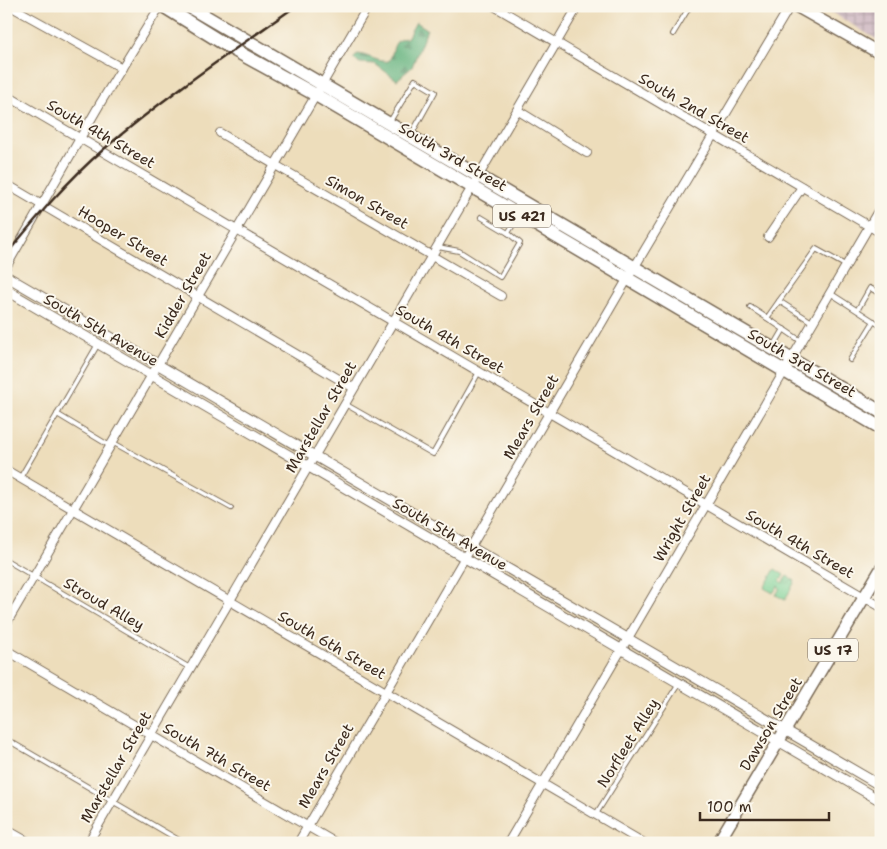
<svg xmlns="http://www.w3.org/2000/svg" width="887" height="849" font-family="'Shantell Sans',sans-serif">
<defs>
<pattern id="industrial-grid" width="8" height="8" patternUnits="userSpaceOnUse" patternTransform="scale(1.25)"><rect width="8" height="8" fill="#d2bdc6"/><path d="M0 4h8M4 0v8" fill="none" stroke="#ac9aa0"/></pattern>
<pattern id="grass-tufts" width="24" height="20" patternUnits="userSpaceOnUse" patternTransform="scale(1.25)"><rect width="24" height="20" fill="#7ad094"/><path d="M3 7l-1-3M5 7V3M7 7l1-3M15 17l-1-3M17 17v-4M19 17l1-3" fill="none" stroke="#65a978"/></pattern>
<pattern id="forest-firs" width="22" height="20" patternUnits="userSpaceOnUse" patternTransform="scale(1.25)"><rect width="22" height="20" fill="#63b27e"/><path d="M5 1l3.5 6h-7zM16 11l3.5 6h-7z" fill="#539167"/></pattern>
</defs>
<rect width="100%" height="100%" fill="#fbf7ec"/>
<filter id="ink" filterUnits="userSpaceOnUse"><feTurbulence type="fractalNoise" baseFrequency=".02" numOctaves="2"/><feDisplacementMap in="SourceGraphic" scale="10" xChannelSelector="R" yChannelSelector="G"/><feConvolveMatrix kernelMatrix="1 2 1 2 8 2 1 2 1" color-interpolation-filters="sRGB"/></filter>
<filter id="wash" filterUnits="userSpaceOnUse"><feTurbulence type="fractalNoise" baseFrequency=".0096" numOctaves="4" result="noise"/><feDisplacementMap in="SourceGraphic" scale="20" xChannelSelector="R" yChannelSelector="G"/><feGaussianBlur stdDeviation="1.12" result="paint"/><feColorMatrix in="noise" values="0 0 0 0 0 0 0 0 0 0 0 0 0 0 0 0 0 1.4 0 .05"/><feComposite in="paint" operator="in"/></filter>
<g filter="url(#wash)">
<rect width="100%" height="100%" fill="#edddbb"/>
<path fill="url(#industrial-grid)" d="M821,6H881V42Z"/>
<path fill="url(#grass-tufts)" stroke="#5a7d59" d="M775,569L784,575L780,581L782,583L787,576L795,581L785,600L776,595L780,588L778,586L773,593L764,588Z"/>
<path fill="url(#forest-firs)" stroke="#4f6e4e" d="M416,22L427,29L412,67L397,80L375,64L360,63L353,59L358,54C368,55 379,63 389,61C395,51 391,39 407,38Z"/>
</g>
<g filter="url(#ink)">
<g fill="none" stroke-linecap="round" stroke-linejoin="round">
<defs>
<g id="service">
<path d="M673,34L690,6"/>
<path d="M389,123L415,80L435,92L411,135"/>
<path d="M481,217L508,233"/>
<path d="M438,247L459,251L500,277L520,243L508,233L518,217"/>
<path d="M830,293L881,326"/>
<path d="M779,301L816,249L845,265"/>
<path d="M750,307L767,318"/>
<path d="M858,309L870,288L881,294"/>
<path d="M801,341L767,318L779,301L812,322"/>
<path d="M774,346L784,329"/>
<path d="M850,360L874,321"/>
<path d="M345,404L433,454L479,372"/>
<path d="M57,414L110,446"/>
<path d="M112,442L231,508"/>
<path d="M20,478L98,344"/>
<path d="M6,560L190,668"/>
<path d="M6,739L184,843"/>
<path d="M596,814L679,683"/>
</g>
<g id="minor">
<path d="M10,6L122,68"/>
<path d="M494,6L881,233"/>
<path d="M6,95L881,607"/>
<path d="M517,110L587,153"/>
<path d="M220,133L501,296"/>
<path d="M6,184L354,388"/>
<path d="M768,237L802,187"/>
<path d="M6,267L101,102L160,6"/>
<path d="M6,470L644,843"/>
<path d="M6,624L368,6"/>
<path d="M6,650L336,843"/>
<path d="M88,843L578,6"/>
<path d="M298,843L628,278L790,6"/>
<path d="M508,843L881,206"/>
</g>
<g id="tertiary">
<path d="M6,276L881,786"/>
<path d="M6,290L881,801"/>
<path d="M6,830L29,843"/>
</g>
<g id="primary">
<path d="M796,6L881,54"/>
<path d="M718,843L881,569"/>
</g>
<g id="trunk">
<path d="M163,6L234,50L316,95L881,428"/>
<path d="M188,6L881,412"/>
</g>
</defs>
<use href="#service" stroke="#796955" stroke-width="6"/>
<use href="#minor" stroke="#796955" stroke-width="10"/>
<use href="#tertiary" stroke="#796955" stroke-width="11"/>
<use href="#primary" stroke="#796955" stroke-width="14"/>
<use href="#trunk" stroke="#796955" stroke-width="15"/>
<use href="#service" stroke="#fff" stroke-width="4"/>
<use href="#minor" stroke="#fff" stroke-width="8"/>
<use href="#tertiary" stroke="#fff" stroke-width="9"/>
<use href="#primary" stroke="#fff" stroke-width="11"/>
<use href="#trunk" stroke="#fff" stroke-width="12"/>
<path stroke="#3b2a1e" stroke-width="2.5" d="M6,255C36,218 68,180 104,149C164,97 231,52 296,6"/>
</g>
</g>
<g text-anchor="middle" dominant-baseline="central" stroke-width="4" stroke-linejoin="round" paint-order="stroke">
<g fill="#fbf7ec" stroke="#75685c" stroke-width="1">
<rect x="493" y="204.5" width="58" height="23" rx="4"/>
<rect x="808" y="638.5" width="50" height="23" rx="4"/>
</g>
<g font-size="14" font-weight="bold" fill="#3b2a1e">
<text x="522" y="216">US 421</text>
<text x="833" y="650">US 17</text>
</g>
<g font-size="15" fill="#3b2a1e" stroke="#fbf7ec">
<text transform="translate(694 108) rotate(30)">South 2nd Street</text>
<text transform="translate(101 134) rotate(30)">South 4th Street</text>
<text transform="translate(453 157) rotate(30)">South 3rd Street</text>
<text transform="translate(367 202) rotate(30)">Simon Street</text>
<text transform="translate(123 236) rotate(31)">Hooper Street</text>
<text transform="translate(183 295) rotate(-60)">Kidder Street</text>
<text transform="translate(101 330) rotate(30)">South 5th Avenue</text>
<text transform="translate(450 339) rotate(30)">South 4th Street</text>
<text transform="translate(802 363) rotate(30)">South 3rd Street</text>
<text transform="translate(321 417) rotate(-60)">Marstellar Street</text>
<text transform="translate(531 417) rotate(-60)">Mears Street</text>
<text transform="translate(682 518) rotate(-60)">Wright Street</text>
<text transform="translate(450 534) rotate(30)">South 5th Avenue</text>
<text transform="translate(800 544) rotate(30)">South 4th Street</text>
<text transform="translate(104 604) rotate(30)">Stroud Alley</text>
<text transform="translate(332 645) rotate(30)">South 6th Street</text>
<text transform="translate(771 724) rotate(-59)">Dawson Street</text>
<text transform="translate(628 743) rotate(-58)">Norfleet Alley</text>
<text transform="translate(217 757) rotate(30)">South 7th Street</text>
<text transform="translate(326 766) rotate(-60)">Mears Street</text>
<text transform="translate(116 767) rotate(-60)">Marstellar Street</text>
</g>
</g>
<rect width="887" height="849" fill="none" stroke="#fbf7ec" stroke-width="25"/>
<path d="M700 812v8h129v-8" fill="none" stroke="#3b2a1e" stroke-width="2.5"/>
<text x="707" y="812" font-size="15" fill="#3b2a1e" stroke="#fbf7ec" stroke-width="4" paint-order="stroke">100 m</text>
</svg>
